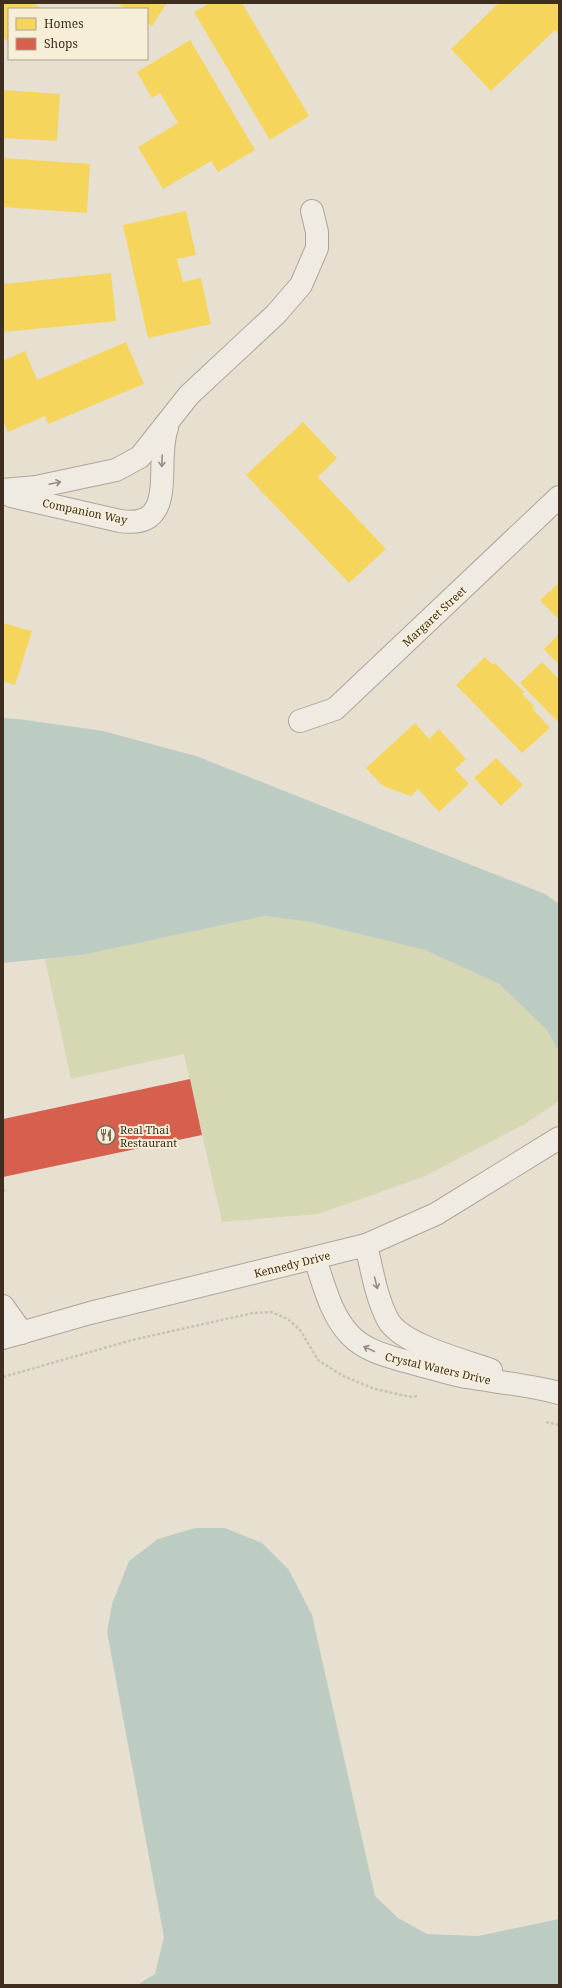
<svg xmlns="http://www.w3.org/2000/svg" width="562" height="1988" font-family="'Noto Serif',serif">
<rect width="100%" height="100%" fill="#e7e0d1"/>
<path fill="#d6d7b3" d="M265,916L310,922L425,950L499,984L546,1029L559,1051V1101L525,1124L423,1177L318,1214L222,1222L184,1054L71,1079L45,959L82,955Z"/>
<g fill="#bcccc2">
<path d="M3,718L18,719L103,731L196,756L545,894L559,904V1051L546,1029L499,984L425,950L310,922L265,916L82,955L3,963Z"/>
<path d="M195,1528H225L262,1543L289,1570L312,1615L375,1896L398,1918L427,1934L478,1936L559,1919V1985H137L155,1974L164,1937L107,1632L112,1604L129,1561L158,1539Z"/>
</g>
<g fill="#f6d55c">
<path d="M3,3H33L42,9H9V42L3,38Z"/>
<path d="M117,3H167L152,26L147,23V9H126Z"/>
<path d="M210,3H242L309,116L270,140L194,12Z"/>
<path d="M499,3H559V35L555,30L491,91L451,49Z"/>
<path d="M190,40L255,150L218,172L211,161L163,189L138,147L178,123L160,93L152,98L137,72Z"/>
<path d="M3,90L60,94L57,141L3,138Z"/>
<path d="M3,158L90,164L87,213L3,207Z"/>
<path d="M186,211L196,255L177,259L183,282L201,278L211,324L148,338L123,225Z"/>
<path d="M111,273L116,321L3,332V284Z"/>
<path d="M126,342L144,384L48,424L45,416L8,432L3,420V361L25,351L37,380Z"/>
<path d="M303,422L337,458L318,477L386,549L349,583L246,475Z"/>
<path d="M559,583V620L540,600Z"/>
<path d="M3,623L32,631L15,685L3,681Z"/>
<path d="M559,634V665L544,649Z"/>
<path d="M485,657L493,665L495,663L524,692L522,694L534,706L532,708L550,728L522,753L456,685Z"/>
<path d="M542,662L559,679V723L520,683Z"/>
<path d="M415,723L429,739L439,729L466,759L455,769L469,784L439,812L418,789L411,796L383,786L366,768Z"/>
<path d="M496,758L523,785L501,806L474,778Z"/>
</g>
<path fill="#d6604d" d="M190,1079L202,1135L3,1177V1119Z"/>
<g fill="none" stroke-linecap="round" stroke-linejoin="round">
<defs>
<g id="minor">
<path d="M3,490L36,487L116,470L140,457L189,395L276,314L301,285L317,248V232L312,211"/>
<path d="M11,496L120,521C180,530 154,463 167,428"/>
<path d="M300,721L335,709L559,497"/>
<path d="M366,1245C372,1270 376,1297 388,1320C402,1345 464,1360 491,1370"/>
<path d="M315,1259C324,1285 331,1316 351,1336C366,1351 387,1356 408,1362C427,1367 447,1373 466,1377C497,1382 529,1385 559,1393"/>
<path d="M3,1306L22,1333"/>
<path d="M3,1338L90,1313L366,1245L436,1214L559,1138"/>
</g>
</defs>
<use href="#minor" stroke="#ada599" stroke-width="24"/>
<g stroke="#c8c2b9" stroke-width="2.5" stroke-dasharray="3 2" stroke-linecap="butt">
<path d="M3,1191L5,1190"/>
<path d="M3,1377L132,1340L253,1313L271,1312L288,1319L300,1330L318,1360L343,1376L375,1389L411,1397L417,1396"/>
<path d="M546,1422L559,1425"/>
</g>
<use href="#minor" stroke="#efebe3" stroke-width="22"/>
</g>
<defs><path id="oneway-shaft" d="M-6 0H5M1.5-3L5.5 0L1.5 3" fill="none" stroke-width="1.6" stroke-linecap="round" stroke-linejoin="round"/></defs>
<g stroke="#968c82">
<use href="#oneway-shaft" transform="translate(162 461) rotate(92)"/>
<use href="#oneway-shaft" transform="translate(55 483) rotate(-12)"/>
<use href="#oneway-shaft" transform="translate(376 1283) rotate(76)"/>
<use href="#oneway-shaft" transform="translate(369 1349) rotate(-155)"/>
</g>
<defs>
<symbol id="restaurant-ring" viewBox="-11 -11 22 22"><circle r="9.5" fill="#f7eed8" stroke="#786c5e" stroke-width="1.5"/><path d="M-5-6h1v4h1v-4h1v4h1v-4h1v5L-1.5 .5V6h-2V.5L-5-1ZM5-6V6H3V1.5H1.5Q1.5-4 5-6Z" fill="#786c5e"/></symbol>
</defs>
<g fill-rule="evenodd">
<use href="#restaurant-ring" x="95" y="1124" width="22" height="22"/>
</g>
<g text-anchor="middle" dominant-baseline="central" stroke-width="4" stroke-linejoin="round" paint-order="stroke">
<g font-size="11" fill="#3d2e20" stroke="#f7eed8">
<text transform="translate(85 511) rotate(12)">Companion Way</text>
<text transform="translate(434 616) rotate(-43)">Margaret Street</text>
<text transform="translate(292 1264) rotate(-14)">Kennedy Drive</text>
<text transform="translate(438 1368) rotate(13)">Crystal Waters Drive</text>
</g>
<g font-size="11" fill="#3d2e20" stroke="#f7eed8" text-anchor="start">
<text x="120" y="1129">Real Thai<tspan x="120" dy="13">Restaurant</tspan></text>
</g>
</g>
<rect width="562" height="1988" fill="none" stroke="#3d2e20" stroke-width="8"/>
<rect x="8" y="8" width="140" height="52" fill="#f7eed8" stroke="#ada18e"/>
<rect x="16" y="18" width="20" height="12" fill="#f6d55c" stroke="#ada18e"/>
<text x="44" y="28" font-size="12" fill="#3d2e20">Homes</text>
<rect x="16" y="38" width="20" height="12" fill="#d6604d" stroke="#ada18e"/>
<text x="44" y="48" font-size="12" fill="#3d2e20">Shops</text>
</svg>
